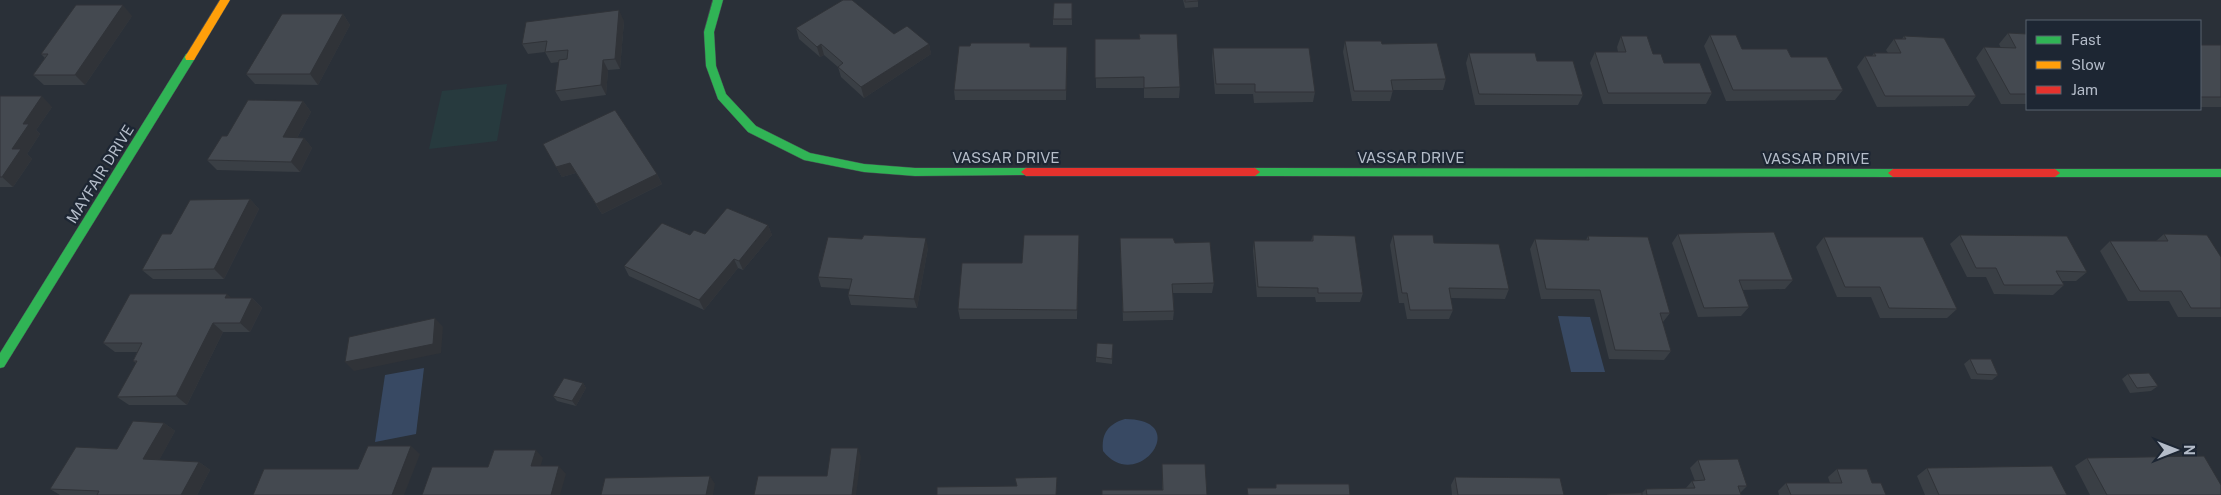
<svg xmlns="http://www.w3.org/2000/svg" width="2221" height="495" font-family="'Public Sans',sans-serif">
<rect width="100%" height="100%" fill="#2a3038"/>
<path fill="#273a3e" d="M507,84L497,141L429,149L442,91Z"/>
<g fill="#384963">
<path d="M1558,316L1590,317L1605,372H1571Z"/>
<path d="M424,368L416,434L375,442L385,375Z"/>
<path d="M1125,419C1194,419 1137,495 1103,451C1101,434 1108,424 1125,419Z"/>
</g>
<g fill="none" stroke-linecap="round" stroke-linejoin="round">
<defs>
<g id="fast">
<path d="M713,0H723L714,32L716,66L726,94L756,126L810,153L864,164L915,168H1026L1030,169L1031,172L1030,175L915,176L864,172L804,160L748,132L718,99L706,66L704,32Z"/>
<path d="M190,53L195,57L194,60L4,367L0,368V353L186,54Z"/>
<path d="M1255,168L1893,169L1898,173L1893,177L1255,176L1250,172Z"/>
<path d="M2055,169H2221V177H2055L2050,173Z"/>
</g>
<path id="slow" d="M220,0H230L194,60H186L185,57Z"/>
<g id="jam">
<path d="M1026,168H1255L1260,172L1255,176H1026L1021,172Z"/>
<path d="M1893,169H2055L2060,173L2055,177H1893L1888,173Z"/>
</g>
</defs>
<use href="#fast" stroke="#484c53" stroke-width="1"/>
<use href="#slow" stroke="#484c53" stroke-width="1"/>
<use href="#jam" stroke="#484c53" stroke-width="1"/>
<use href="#fast" fill="#30b455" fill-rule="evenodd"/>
<use href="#slow" fill="#ff9f0a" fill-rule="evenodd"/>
<use href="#jam" fill="#e5322d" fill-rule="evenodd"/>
</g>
<g fill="#3a3f45">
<path d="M1183,0H1198V7L1185,8Z"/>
<path d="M1072,9V25H1053V19Z"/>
<path d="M343,14L350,25L318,85L255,84L246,74Z"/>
<path d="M132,16L85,85H44L33,75L45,58L41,54Z"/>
<path d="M624,21L620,69L608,70L606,95L561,101L555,91L559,62L551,63L545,52L528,54L522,44Z"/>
<path d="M796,28L894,34L929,44L931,54L864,98L841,77L838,67L824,55L820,57L799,39Z"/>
<path d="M2008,33L2027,34V104H2001L1976,58L1984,47L2001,48L1999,44Z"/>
<path d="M1139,34L1180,87L1179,98H1144V88H1096L1095,39H1139Z"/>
<path d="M1710,35L1742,49L1791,57L1843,90L1835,100L1726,101L1704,46Z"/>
<path d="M1621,36L1653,54L1664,63L1712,93L1706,104H1603L1590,63L1595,52H1618L1617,47Z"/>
<path d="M1904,36L1976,96L1968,106L1877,107L1857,67L1865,56H1872L1874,53H1888L1886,50L1894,39H1902Z"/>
<path d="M1345,41L1382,44L1446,79L1443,90H1393L1390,101H1352L1343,52Z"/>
<rect x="2200" y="45" width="21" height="62"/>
<path d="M1030,47H1067L1066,100H955L954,90Z"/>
<path d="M1213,48L1315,92L1313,102L1254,103L1253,94H1215L1212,59Z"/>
<path d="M1469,53L1537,61L1583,95L1578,105H1475L1466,63Z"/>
<path d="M0,96L52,107L36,130L40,134L27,154L32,159L13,187H0Z"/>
<path d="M303,101L311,112L297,138H304L312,148L300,172L217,170L207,160L227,136Z"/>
<path d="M543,144L657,174L662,184L602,214L576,173L562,177Z"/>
<path d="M250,199L259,209L224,279H153L142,270L171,234Z"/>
<path d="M768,225L772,235L743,270L738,268L704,310L629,276L624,266L690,235L705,234Z"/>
<path d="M1678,234L1793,280L1785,289L1742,290L1749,307L1741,316L1698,317L1672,243Z"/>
<path d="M2164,234L2221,257V317H2178L2169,301H2128L2100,251L2110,241H2156Z"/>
<path d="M1079,235L1077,319H960L958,309L1022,263Z"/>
<path d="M1313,235L1363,293L1360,302H1316L1315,297H1257L1253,251L1254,241H1311Z"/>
<path d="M1393,235L1434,243L1509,289L1505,299L1450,298L1453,310L1449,319H1407L1404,303H1399L1390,245Z"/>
<path d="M1960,235L2087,272L2076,281H2062L2064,285L2053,295L1994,294L1986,277H1967L1950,244Z"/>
<path d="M1588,236L1670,313L1663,322H1662L1671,351L1664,360L1609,359L1594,299H1541L1530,249L1535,239L1586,240Z"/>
<path d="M1824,237L1957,309L1947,318H1880L1871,297H1837L1816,247Z"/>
<path d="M1120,238L1175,243L1214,283L1212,293H1173L1174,311L1173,320L1123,321Z"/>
<path d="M928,248L917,308L851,305L848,295L850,289L821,287L818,277Z"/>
<path d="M232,298H252L262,308L250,332H223L187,405H129L117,397L136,363L133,361L137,352H115L103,343Z"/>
<path d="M1113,344L1112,364L1096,362V357Z"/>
<path d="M1970,359L1998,375L1992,380L1971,379L1964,364Z"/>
<path d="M2128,374L2158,386L2151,391L2130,393L2122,379Z"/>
<path d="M583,383L586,388L576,406L557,401L553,396Z"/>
<path d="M164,423L175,431L159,460L199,462L210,470L197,495H60L50,489L117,449Z"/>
<path d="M2087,458L2221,495H2090L2075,466Z"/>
<path d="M1698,460L1747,486L1740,493L1741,495H1607L1608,494L1642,493L1646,489L1686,488L1692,481H1695L1690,468Z"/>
<path d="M1162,464L1207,495L1162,490Z"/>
<path d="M1927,468L2067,495H1925L1917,476Z"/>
<path d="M1837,469L1872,483L1886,495H1779L1778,491L1786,483H1830L1828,477Z"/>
<path d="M1455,477L1564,495H1452L1451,485Z"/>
</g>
<g fill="#303338">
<path d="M123,5L132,16L85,85L75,75Z"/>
<path d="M619,10L624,21L620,69L615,59Z"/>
<path d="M343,14L350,25L318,85L310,74Z"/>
<path d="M821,44L824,55L820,57L817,47Z"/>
<path d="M929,44L931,54L864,98L861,87Z"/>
<path d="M1067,47L1068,57L1066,100V90Z"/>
<path d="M603,60L608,70L606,95L601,85Z"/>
<path d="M42,96L52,107L36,130L40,134L27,154L32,159L13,187L2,177L12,149L23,124Z"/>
<path d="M303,101L311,112L292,147L283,137Z"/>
<path d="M304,138L312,148L300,172L291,162Z"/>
<path d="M570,163L576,173L562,177L556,167Z"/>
<path d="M657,174L662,184L602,214L596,204Z"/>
<path d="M250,199L259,209L224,279L214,269Z"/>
<path d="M768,225L772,235L743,270L739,261Z"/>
<path d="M1079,235V244L1077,319V310Z"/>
<path d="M926,238L928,248L917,308L914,299Z"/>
<path d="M734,259L738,268L704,310L699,300Z"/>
<path d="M227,294L237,303L225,298Z"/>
<path d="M252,298L262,308L250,332L240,323Z"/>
<path d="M435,318L443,327L441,353L354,371L345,362Z"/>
<path d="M213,323L223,332L187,405L176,396Z"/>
<path d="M583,383L586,388L576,406L572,401Z"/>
<path d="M164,423L175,431L155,468L143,459Z"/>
<path d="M411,446L420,454L404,495H392Z"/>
<path d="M858,448L861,457L856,495H852Z"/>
<path d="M536,450L543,458L538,474L531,466Z"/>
<path d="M199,462L210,470L197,495H181Z"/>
<path d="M559,466L566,474L560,495H551Z"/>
<path d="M710,476L715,484L713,495H706Z"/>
</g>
<g fill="#444950" stroke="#303338">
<path d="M843,0H852L894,34L907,26L929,44L861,87L838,67L843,63L821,44L817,47L796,28Z"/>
<path d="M1185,0H1198V1L1185,2Z"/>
<path d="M1054,3H1072V19H1053Z"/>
<path d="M76,5H123L75,75H33L48,54H41Z"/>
<path d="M619,10L615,59L603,60L601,85L555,91L559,60L567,59L568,50L545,52L547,41L522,44L526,22Z"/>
<path d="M282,14H343L310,74H246Z"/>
<path d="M2008,33L2027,34V94H2010L1984,47L2016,48Z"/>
<path d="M1139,34H1177L1180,87L1144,88V77L1095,78V39H1140Z"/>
<path d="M1710,35H1736L1742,49H1787L1791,57H1827L1843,90H1733Z"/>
<path d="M1621,36H1647L1653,54H1661L1664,63H1700L1712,93H1608L1595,52H1626Z"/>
<path d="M1904,36L1944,38L1976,96H1885L1865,56H1876L1874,53H1901L1894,39H1906Z"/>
<path d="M1345,41H1381L1382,44L1437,43L1446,79L1391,80L1393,91H1354Z"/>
<path d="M971,43H1030V47H1067L1066,90H954L959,46H970Z"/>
<rect x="2200" y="45" width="21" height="52"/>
<path d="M1213,48H1309L1315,92H1255V84H1216Z"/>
<path d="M1469,53H1535L1537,61H1573L1583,95L1479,94Z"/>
<path d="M0,96H42L23,124H29L12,149H21L2,177H0Z"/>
<path d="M248,100L303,101L283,137L304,138L291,162L207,160L222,136H227Z"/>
<path d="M615,110L657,174L596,204L570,163L556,167L543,144Z"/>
<path d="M250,199L214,269L142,270L162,234H171L190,200Z"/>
<path d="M727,208L768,225L739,261L734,259L699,300L624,266L662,223L690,235L694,230L705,234Z"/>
<path d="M1774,232L1793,280H1739L1749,307L1704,308L1678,234Z"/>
<path d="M2164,234L2207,235L2221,257V308H2191L2181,291H2140L2110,241H2168Z"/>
<path d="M864,235L926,238L914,299L848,295L852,279L818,277L828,237L862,239Z"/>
<path d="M1024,235H1079L1077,310L958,309L962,263H1022Z"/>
<path d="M1313,235L1355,236L1363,293H1318V288L1258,287L1254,241H1313Z"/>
<path d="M1393,235H1433L1434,243L1499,244L1509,289L1449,288L1453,310H1410L1407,293H1402Z"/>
<path d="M1960,235L2067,236L2087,272L2056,271L2064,285H2004L1996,268H1976Z"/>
<path d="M1588,236L1648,237L1670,313H1660L1671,351L1615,350L1600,290L1546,289L1535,239L1589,240Z"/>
<path d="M1824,237H1923L1957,309L1889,308L1880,287H1845Z"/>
<path d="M1120,238H1173L1175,243L1210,242L1214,283L1172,284L1174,311L1123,312Z"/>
<path d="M130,294H227L225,298H252L240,323H213L176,396L117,397L137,361H133L142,343H103Z"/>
<path d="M435,318L433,344L345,362L349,337Z"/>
<path d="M1097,343L1113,344L1112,359L1096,357Z"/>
<path d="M1970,359H1991L1998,375L1977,374Z"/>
<path d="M2149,373L2158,386L2137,388L2128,374Z"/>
<path d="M564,378L583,383L572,401L553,396Z"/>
<path d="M133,421L164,423L143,459L199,462L181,495H97L99,491L50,489L76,447L117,449Z"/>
<path d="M368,446H411L392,495H253L264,469H358Z"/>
<path d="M831,448H858L852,495H754L758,476H827Z"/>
<path d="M494,450H536L531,466H559L551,495H422L432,467H488Z"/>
<path d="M2204,456L2221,485V495H2107L2087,458Z"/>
<path d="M1738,459L1747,486H1738L1741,495H1647L1646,489L1695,488L1692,481L1705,480L1698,460Z"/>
<path d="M1162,464H1205L1207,495H1102V490H1163Z"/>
<path d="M2052,466L2067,495H1939L1927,468Z"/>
<path d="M1837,469H1867L1872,483H1881L1886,495H1791L1786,483H1842Z"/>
<path d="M710,476L706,495H601L605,478Z"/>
<path d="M1057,477L1056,495H937V487L1017,486L1015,478Z"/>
<path d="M1455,477L1560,478L1564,495H1458Z"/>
<path d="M1276,484H1349L1350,495H1248L1247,488H1276Z"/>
<path d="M1642,493V495H1608V494Z"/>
</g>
<g text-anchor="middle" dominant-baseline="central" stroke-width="4.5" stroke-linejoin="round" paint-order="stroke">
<g font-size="15" fill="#b4bcc9" stroke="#1d2633">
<text x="1006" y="157">VASSAR DRIVE</text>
<text x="1411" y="157">VASSAR DRIVE</text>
<text x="1816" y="158">VASSAR DRIVE</text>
<text transform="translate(100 174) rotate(-58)">MAYFAIR DRIVE</text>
</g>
</g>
<rect x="2026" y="20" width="175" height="90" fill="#1d2633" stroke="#59626f"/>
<rect x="2036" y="36" width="25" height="8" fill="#30b455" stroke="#59626f"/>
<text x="2071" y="45" font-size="15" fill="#b4bcc9">Fast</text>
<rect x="2036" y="61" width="25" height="8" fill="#ff9f0a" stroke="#59626f"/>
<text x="2071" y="70" font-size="15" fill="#b4bcc9">Slow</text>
<rect x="2036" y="86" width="25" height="8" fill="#e5322d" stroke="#59626f"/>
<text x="2071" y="95" font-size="15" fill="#b4bcc9">Jam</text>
<g transform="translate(2176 450) rotate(90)" stroke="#1d2633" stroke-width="4" paint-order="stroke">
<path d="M0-4L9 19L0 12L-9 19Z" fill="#b4bcc9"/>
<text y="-8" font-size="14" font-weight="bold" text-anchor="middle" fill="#b4bcc9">N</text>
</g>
</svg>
